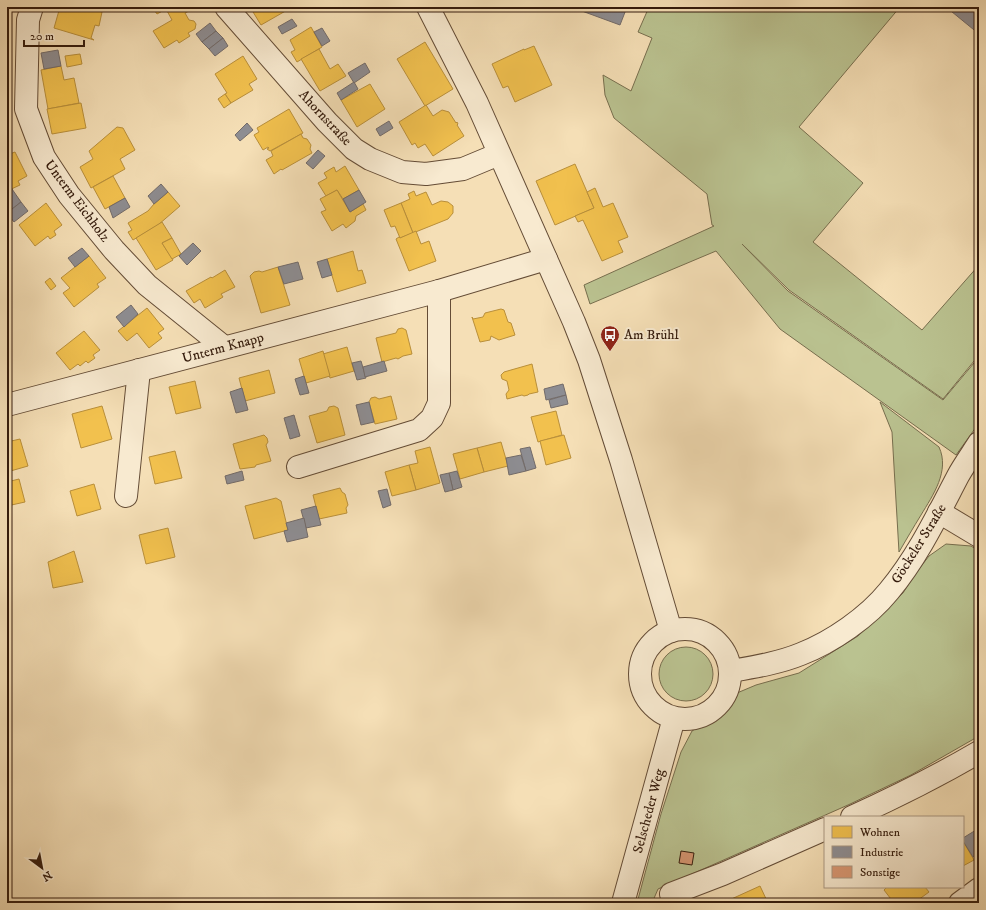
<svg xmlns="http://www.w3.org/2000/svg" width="986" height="910" font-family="'IM FELL DW Pica',serif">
<rect width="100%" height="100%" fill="#f5dfb6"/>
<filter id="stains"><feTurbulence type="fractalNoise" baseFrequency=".005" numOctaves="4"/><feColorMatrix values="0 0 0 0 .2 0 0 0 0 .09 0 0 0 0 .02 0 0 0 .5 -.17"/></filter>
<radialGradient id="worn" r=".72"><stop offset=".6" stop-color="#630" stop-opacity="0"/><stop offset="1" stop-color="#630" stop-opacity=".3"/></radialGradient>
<g fill="#bac290" stroke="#776e4e">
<path d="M649,7H900L799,127L863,183L813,242L922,330L979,265V355L943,399L789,290L742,244L788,291L943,400L979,357V423L956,455L780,329L716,251L590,304L584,285L714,226L712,225L707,194L614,118L605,95L603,75L631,91L652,38L638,32Z"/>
<path d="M880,402L939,447C950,471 933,495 921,515C913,528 906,540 899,552L892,432Z"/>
<path d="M946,544L971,546L979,551V736L911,775L848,805L658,889L652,903H637L661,814L681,752L692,731L720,713L737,693L756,685L799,673L858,636L903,593L915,574L929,556Z"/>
<circle cx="686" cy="674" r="27"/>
</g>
<g fill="#f2c14e" stroke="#b98f3a">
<path d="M60,7H86L102,12L99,26L95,25L91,38L94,40L54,28Z"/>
<path d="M152,7H187L189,11L185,13L189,20L194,21L196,24L195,29L188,33L190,36L179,43L177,40L164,48L153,31L172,20L166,9L157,14Z"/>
<path d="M250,7H288L289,9L261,25Z"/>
<path d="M311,27L322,47L297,62L291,52L295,50L290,40Z"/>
<path d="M425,42L453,89L425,106L397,59Z"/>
<path d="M534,46L552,85L515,102L508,86L503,88L492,64L524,49V50Z"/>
<path d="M319,49L330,69L338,64L346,76L320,91L301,59Z"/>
<path d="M80,54L82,64L67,67L65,56Z"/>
<path d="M243,56L257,79L249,84L253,90L231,103L225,94L227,93L215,74Z"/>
<path d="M61,66L64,80L74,78L79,103L48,109L41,70Z"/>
<path d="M370,84L385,109L357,127L341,100Z"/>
<path d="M225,94L231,103L224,108L218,99Z"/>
<path d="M81,103L86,128L52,134L47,109Z"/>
<path d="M426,105L433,116L442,110L449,112L456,123L457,122L458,124L457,125L464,136L433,156L425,144L418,148L415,143L412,145L399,122Z"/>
<path d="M289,109L303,133L270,151L267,149L269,148L268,147L263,150L254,135L259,132L257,128Z"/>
<path d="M117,127L123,128L135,150L120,159L125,169L91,188L80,167L93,159L89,151Z"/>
<path d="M301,134L303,138L307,139L311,145L310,149L312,153L282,170L281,169L274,174L266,160L273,156L271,151Z"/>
<path d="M15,152L27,176L18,181L20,185L7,191V155Z"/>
<path d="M575,164L594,208L555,225L536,181Z"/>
<path d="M345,166L359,190L343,199L337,190L326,196L318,183L327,178L324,173L334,167L336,172Z"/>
<path d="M113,176L125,198L105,209L93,187Z"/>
<path d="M595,188L603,207L613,203L628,237L618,241L623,252L602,261L583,220L578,222L575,216L594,208L587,192Z"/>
<path d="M337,190L350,212L363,204L366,210L356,216L355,221L346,228L343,224L332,231L321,212L326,210L320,199Z"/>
<path d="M414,191L416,196L426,192L432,205L441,201L448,202L453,206V213L448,219L413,233L401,203L410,199L408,194Z"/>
<path d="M168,192L180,206L158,225L133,240L128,232L132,230L128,223L148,211L154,204Z"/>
<path d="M46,203L62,225L54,231L56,235L50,239L48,236L35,246L19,225Z"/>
<path d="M401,203L413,233L400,238L395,226L391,227L384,210Z"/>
<path d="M162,222L172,238L162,243L173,260L156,270L136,238Z"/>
<path d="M416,231L421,244L429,241L436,261L409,271L396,239L399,237L400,238Z"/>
<path d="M172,238L181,254L172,259L162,243Z"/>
<path d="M353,251L358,271L362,270L366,283L337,292L327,259Z"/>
<path d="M89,256L106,278L97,284L99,287L74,307L63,293L70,288L61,278Z"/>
<path d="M278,267L290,305L261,313L250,276L254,272L259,271L262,272Z"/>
<path d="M225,270L235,287L221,294L223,297L205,308L200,299L194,303L186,291L211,277L212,278Z"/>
<path d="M50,278L56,286L51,290L45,282Z"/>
<path d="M147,308L164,329L158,333L162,338L149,348L137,333L127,341L118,331Z"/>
<path d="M501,309L504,310L508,322L511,323L515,335L499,340L491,336L490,340L480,342L472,317L473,319L483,317L485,313Z"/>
<path d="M402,328L406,330L412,354L403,356L398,359L396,358L382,362L376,338L396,333L398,329Z"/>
<path d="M84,331L100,350L93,355L95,358L88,363L86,361L80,366L78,364L70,370L56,353Z"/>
<path d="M347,347L354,371L330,378L323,354Z"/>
<path d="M323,351L330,376L306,383L299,359Z"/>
<path d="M532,364L538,392L529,394L528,395L524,396L522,395L507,399L506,394L509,390L507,381L502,379L501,375L504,372Z"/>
<path d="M269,370L275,393L245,401L239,378Z"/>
<path d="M195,381L201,408L176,414L169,387Z"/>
<path d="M391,396L397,419L375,424L369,402L371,398L375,397L379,399Z"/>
<path d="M102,406L112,439L81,448L72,414Z"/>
<path d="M334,406L338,408L345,435L317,443L309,416L327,411L329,407Z"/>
<path d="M556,411L562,435L538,442L531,417Z"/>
<path d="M264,435L267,438L268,442L266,445L271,461L256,465L255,467L240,469L233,444Z"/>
<path d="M564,435L571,458L546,465L540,441Z"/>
<path d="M20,439L28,466L7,472V442Z"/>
<path d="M501,442L508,466L484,472L477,448Z"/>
<path d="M430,447L440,483L416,490L409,465L418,463L415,451Z"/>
<path d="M477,448L484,472L460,479L453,454Z"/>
<path d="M175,451L182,478L155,484L149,457Z"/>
<path d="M409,465L416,490L392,496L385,472Z"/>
<path d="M19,479L25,502L7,506V482Z"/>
<path d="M94,484L101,509L77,516L70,491Z"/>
<path d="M340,488L342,492L345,494L348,505L346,508L347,513L319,519L313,495Z"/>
<path d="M276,498L281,501L288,530L254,539L245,506Z"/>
<path d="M168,528L175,557L146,564L139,535Z"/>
<path d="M74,551L83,582L53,588L48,562Z"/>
<path d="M963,841L974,860L963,866Z"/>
<path d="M760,886L768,903H724L727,901Z"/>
<path d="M887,887H925L929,892L914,903H894L884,890Z"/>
</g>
<g fill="#8d8d92" stroke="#726b6a">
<path d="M571,7H627L620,25Z"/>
<path d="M946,7H979V34Z"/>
<path d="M292,19L297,26L282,34L278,27Z"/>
<path d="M210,23L216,31L202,42L196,34Z"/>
<path d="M322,28L330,41L322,46L314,32Z"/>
<path d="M216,31L223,38L209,49L202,42Z"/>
<path d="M223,38L228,46L215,56L209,49Z"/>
<path d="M58,50L61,66L44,69L41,53Z"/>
<path d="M365,63L370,72L354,83L348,73Z"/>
<path d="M354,82L358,89L341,100L337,93Z"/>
<path d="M389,121L393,128L380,136L376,129Z"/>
<path d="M247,123L253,130L240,141L235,135Z"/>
<path d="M318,150L325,156L313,169L306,163Z"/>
<path d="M161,184L168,192L154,204L148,196Z"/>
<path d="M12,189L21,202L7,213V191Z"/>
<path d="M359,190L366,202L350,212L343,199Z"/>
<path d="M125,198L130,207L113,218L109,207Z"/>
<path d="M21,202L28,211L14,222L7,213Z"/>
<path d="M193,243L201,251L187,265L179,256Z"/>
<path d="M82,248L89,256L75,267L68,258Z"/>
<path d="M327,259L332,275L322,278L317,262Z"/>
<path d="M298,262L303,279L284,284L278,267Z"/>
<path d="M131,305L138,314L124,327L116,317Z"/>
<path d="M361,361L366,378L357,380L352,363Z"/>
<path d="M384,361L387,371L365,377L363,367Z"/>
<path d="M304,376L309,393L300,395L295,379Z"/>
<path d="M563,384L566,395L546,400L544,389Z"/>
<path d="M242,388L248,410L236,413L230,392Z"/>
<path d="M566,395L568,404L551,408L549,400Z"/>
<path d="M369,402L374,422L361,425L356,405Z"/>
<path d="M294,415L300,436L290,439L284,418Z"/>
<path d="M530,447L536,468L526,471L520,449Z"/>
<path d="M521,455L526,471L509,475L506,458Z"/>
<path d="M242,471L244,480L227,484L225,476Z"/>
<path d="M457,471L462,487L453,490L449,473Z"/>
<path d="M449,473L453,490L445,492L440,475Z"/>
<path d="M387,489L391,505L383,508L378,491Z"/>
<path d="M316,506L321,525L306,528L301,510Z"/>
<path d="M304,518L308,537L287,542L284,531L288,530L286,523Z"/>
<path d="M976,830L979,838V854L973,857L963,841V838Z"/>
</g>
<path fill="#d89773" stroke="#341b0c" d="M681,851L694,853L692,865L679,863Z"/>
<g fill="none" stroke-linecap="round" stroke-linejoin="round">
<defs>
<g id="minor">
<path d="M32,7L28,20L26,109L44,157L69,195L114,250L147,285L224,347"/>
<path d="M226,7L327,122L354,149L370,159L402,172L426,174L463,169L499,154"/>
<path d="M7,405L439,291L546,259"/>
<path d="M298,467L419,430L432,418L439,403V291"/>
<path d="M126,496L139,370"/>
<path d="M939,512L979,536"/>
<path d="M731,671C754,667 779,663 801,654C832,642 868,617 889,591C918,556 937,516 958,476C964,465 972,454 979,443"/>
<path d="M852,817C896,797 938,776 979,752"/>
<path d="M671,894L723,874L825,829"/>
<path d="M960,903L979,889"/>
</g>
<g id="tertiary">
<path d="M428,7L477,103L574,322L589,360L621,460L671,631"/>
<circle cx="685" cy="674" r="45"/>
<path d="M623,903L674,718"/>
</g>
</defs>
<use href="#minor" stroke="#644c36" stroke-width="24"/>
<use href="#tertiary" stroke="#644c36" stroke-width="24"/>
<use href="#minor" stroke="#f8ead0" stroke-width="22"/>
<use href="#tertiary" stroke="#f8ead0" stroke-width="22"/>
</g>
<defs>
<symbol id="bus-pin" viewBox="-11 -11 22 30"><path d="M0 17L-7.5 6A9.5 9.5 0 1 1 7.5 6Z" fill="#8f2418" stroke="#f8ead0"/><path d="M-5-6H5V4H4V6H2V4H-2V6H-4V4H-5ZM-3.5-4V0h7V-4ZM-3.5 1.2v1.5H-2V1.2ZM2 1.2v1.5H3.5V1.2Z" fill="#fff"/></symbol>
</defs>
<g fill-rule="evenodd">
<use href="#bus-pin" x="599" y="324" width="22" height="30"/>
</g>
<g text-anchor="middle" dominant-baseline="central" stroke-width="4" stroke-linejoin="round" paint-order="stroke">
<g font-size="14" fill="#341b0c" stroke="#f8ead0">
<text transform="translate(325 118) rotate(47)">Ahornstraße</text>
<text transform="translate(77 201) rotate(53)">Unterm Eichholz</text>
<text transform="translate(223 348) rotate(-15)">Unterm Knapp</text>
<text transform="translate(919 544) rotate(-58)">Göckeler Straße</text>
<text transform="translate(649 811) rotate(-75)">Selscheder Weg</text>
</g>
<g font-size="14" fill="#341b0c" stroke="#f8ead0" text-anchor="start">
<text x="624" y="335">Am Brühl</text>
</g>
</g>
<rect width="986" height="910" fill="none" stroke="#f5dfb6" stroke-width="24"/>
<rect x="8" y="8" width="970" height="894" fill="none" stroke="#341b0c" stroke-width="2"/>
<rect x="12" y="12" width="962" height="886" fill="none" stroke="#341b0c"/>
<rect x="824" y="816" width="140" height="72" fill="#f8ead0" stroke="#aa9782"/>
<rect x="832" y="826" width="20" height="12" fill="#f2c14e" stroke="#aa9782"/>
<text x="860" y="836" font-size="12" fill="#341b0c">Wohnen</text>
<rect x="832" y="846" width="20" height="12" fill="#8d8d92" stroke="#aa9782"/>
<text x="860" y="856" font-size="12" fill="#341b0c">Industrie</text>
<rect x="832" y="866" width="20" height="12" fill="#d89773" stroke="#aa9782"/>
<text x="860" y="876" font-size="12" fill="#341b0c">Sonstige</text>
<g transform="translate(42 868) rotate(148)" stroke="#f8ead0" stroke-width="3" paint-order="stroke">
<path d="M0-3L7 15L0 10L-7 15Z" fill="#341b0c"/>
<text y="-6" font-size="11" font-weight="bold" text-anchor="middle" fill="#341b0c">N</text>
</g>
<path d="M24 40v6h60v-6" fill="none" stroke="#341b0c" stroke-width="2"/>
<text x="30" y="40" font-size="12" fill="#341b0c" stroke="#f8ead0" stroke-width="3" paint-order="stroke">20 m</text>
<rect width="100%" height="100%" filter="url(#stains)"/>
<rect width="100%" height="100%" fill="url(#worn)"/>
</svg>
